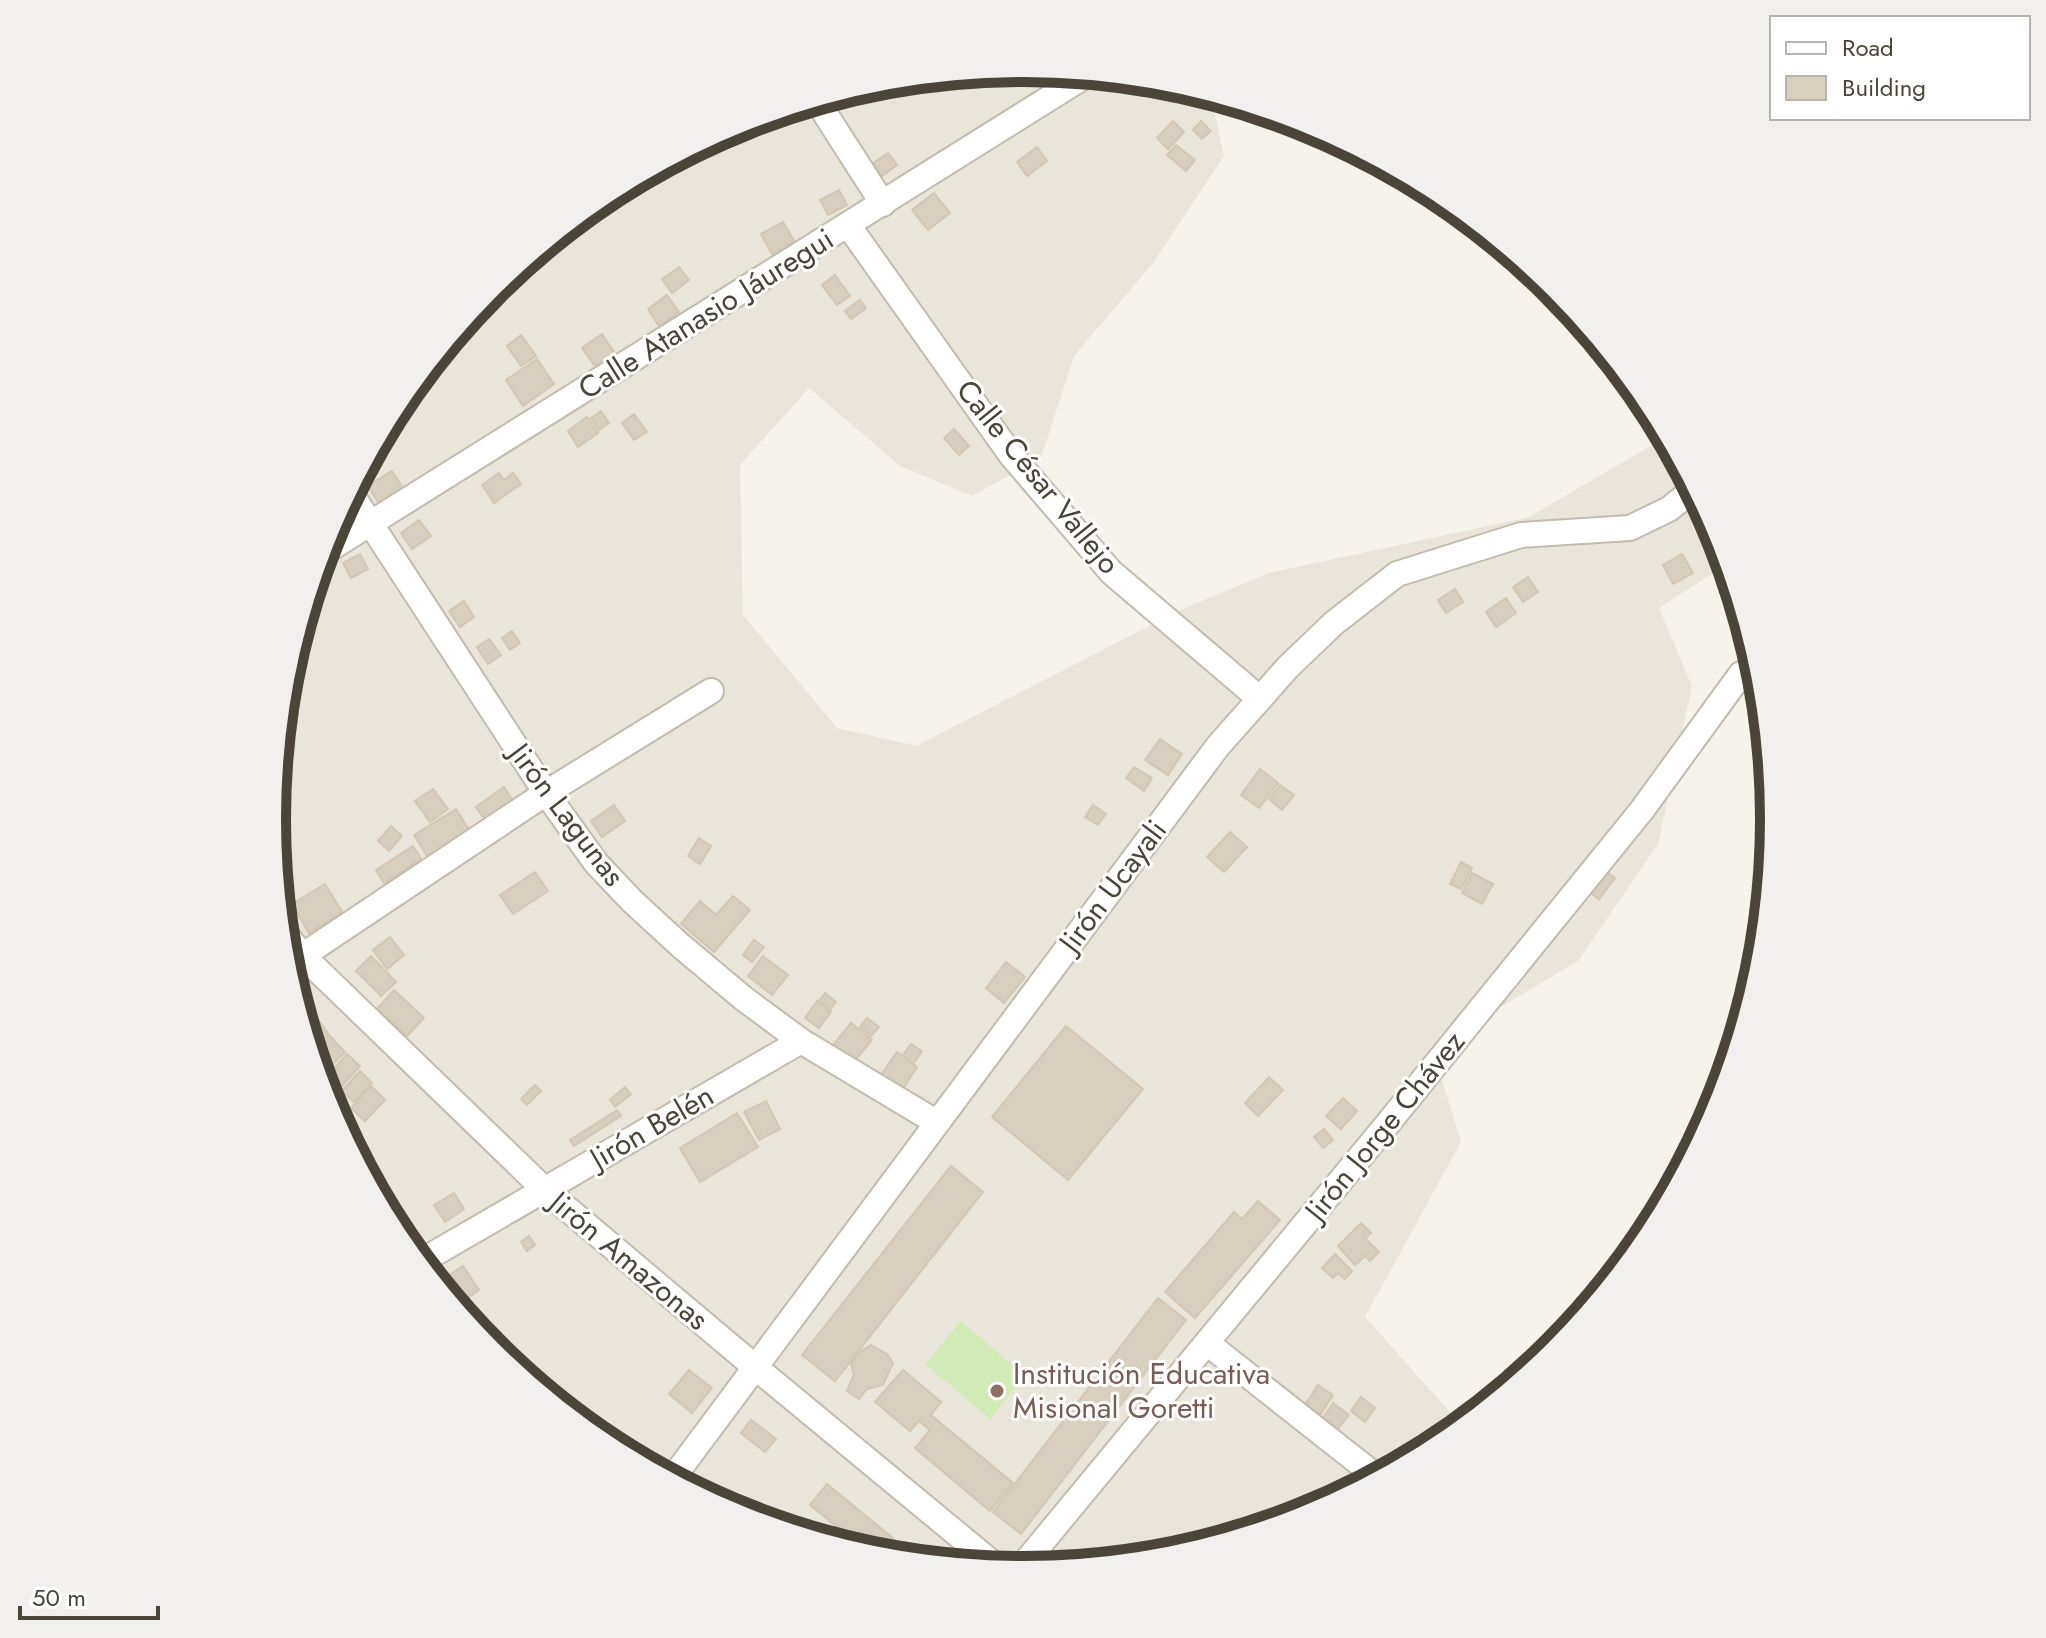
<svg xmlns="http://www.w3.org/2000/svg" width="2046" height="1638" viewBox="0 0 2046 1638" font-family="Jost,sans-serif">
<rect width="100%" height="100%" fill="#f6f3ec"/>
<polygon fill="#eae5da" points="1023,68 1170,83 1211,95 1224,156 1153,263 1074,356 1041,458 972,496 900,466 809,388 740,465 743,615 837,728 916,746 1180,610 1269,573 1529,517 1666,437 1717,532 1727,564 1659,608 1692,686 1658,844 1578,961 1432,1048 1461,1142 1365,1317 1458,1421 1521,1377 1440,1444 1310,1513 1169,1556 1023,1570 876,1555 735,1513 605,1443 492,1350 398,1236 329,1106 286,965 272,819 287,672 329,531 399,401 492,288 606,194 736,125 877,82"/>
<polygon fill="#d2eab5" points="961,1321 1025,1376 990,1419 925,1364"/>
<g fill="#d8cfc1" stroke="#d3c7b4" stroke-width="2">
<polygon points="1173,121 1184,132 1168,149 1157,138"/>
<polygon points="1201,121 1211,131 1202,139 1193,130"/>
<polygon points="1176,145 1195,160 1186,171 1167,155"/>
<polygon points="1037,147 1047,161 1027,176 1017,162"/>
<polygon points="888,153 897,165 882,176 873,163"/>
<polygon points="839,190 847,205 828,215 820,200"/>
<polygon points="934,193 950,213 928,230 912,210"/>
<polygon points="783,222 794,241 772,254 761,234"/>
<polygon points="679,267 689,280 672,293 662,279"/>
<polygon points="835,275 850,296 837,305 822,285"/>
<polygon points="667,295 679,312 659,326 648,309"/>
<polygon points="860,300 866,308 851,319 845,311"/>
<polygon points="602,334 614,352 595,366 582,348"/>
<polygon points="521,335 536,356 521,366 507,346"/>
<polygon points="537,359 554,384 523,406 506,380"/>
<polygon points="601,411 609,423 599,430 591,418"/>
<polygon points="634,414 647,432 634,440 622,423"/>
<polygon points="587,417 598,433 578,447 568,431"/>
<polygon points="954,429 969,446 959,455 944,438"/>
<polygon points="392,471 404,490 380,505 368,486"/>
<polygon points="499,473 504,480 513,473 521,484 494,503 482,485"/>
<polygon points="419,520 431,536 412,549 401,533"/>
<polygon points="360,554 368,569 351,578 343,563"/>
<polygon points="1682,554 1693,573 1673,584 1663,565"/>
<polygon points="1528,577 1538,592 1523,602 1513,587"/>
<polygon points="1455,589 1463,602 1446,613 1438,600"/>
<polygon points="1506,598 1516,613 1496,627 1486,612"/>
<polygon points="464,601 474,617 460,627 449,611"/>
<polygon points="512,631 520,643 510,650 502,638"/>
<polygon points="489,639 501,655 488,664 477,647"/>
<polygon points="1160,739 1182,754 1168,775 1145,760"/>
<polygon points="1134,767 1152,778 1144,791 1126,778"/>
<polygon points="1260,769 1278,783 1259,808 1241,795"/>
<polygon points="1280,785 1294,795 1282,810 1269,799"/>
<polygon points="504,787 516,805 487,823 476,807"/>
<polygon points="433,789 448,809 430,822 415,801"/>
<polygon points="614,805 625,821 602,837 591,821"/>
<polygon points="1093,805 1106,814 1098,825 1085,817"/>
<polygon points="456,809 471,833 429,859 414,835"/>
<polygon points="391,826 402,836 389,851 378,841"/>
<polygon points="1230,832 1247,847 1224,872 1207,857"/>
<polygon points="699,838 711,846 700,864 688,856"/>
<polygon points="413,846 421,859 384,883 376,870"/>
<polygon points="1461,862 1472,868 1461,889 1450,884"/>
<polygon points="1601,868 1615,878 1599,899 1585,889"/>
<polygon points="535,872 548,891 513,914 500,895"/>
<polygon points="1472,873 1493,884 1482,904 1462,893"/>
<polygon points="325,884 342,912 309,933 292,904"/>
<polygon points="733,896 750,910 714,952 681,924 700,901 716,915"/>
<polygon points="390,937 404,955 387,969 373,950"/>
<polygon points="754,940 764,947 752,962 743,955"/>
<polygon points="371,956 396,982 381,996 356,971"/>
<polygon points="763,956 788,975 772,995 748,976"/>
<polygon points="1006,962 1025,977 1004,1003 986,988"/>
<polygon points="394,990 424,1018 407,1036 377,1009"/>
<polygon points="825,993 836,1002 831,1009 819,1001"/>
<polygon points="817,1001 831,1012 819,1028 805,1018"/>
<polygon points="303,1007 312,1020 305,1025 300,1009"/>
<polygon points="317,1018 327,1032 310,1045 305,1027"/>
<polygon points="867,1018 879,1027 871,1036 860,1027"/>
<polygon points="851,1023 872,1040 854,1062 833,1045"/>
<polygon points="1066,1026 1143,1089 1068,1180 992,1117"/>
<polygon points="328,1034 345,1052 324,1073 317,1067 312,1050"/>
<polygon points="911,1044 922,1051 913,1064 902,1056"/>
<polygon points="897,1052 917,1067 900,1093 879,1078"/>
<polygon points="347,1054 360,1066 341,1087 328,1075"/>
<polygon points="360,1071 372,1083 354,1102 342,1091"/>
<polygon points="1269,1077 1283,1090 1258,1116 1245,1103"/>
<polygon points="535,1085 541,1091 527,1105 521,1099"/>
<polygon points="371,1086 385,1100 365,1121 351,1108"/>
<polygon points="625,1087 631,1094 615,1107 610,1100"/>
<polygon points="1343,1098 1357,1111 1341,1129 1326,1116"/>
<polygon points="766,1101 780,1129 759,1140 744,1112"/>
<polygon points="617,1110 621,1116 574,1146 570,1140"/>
<polygon points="737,1113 758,1147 700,1182 680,1148"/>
<polygon points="1324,1129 1333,1140 1323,1148 1314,1137"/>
<polygon points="951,1166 983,1192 835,1381 802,1355"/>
<polygon points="454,1193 464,1209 445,1222 434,1205"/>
<polygon points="1258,1201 1280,1220 1195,1318 1165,1292 1234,1212 1242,1219"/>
<polygon points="1361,1223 1371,1233 1365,1238 1379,1252 1370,1261 1365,1256 1355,1265 1338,1246"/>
<polygon points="529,1236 535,1245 527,1251 521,1242"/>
<polygon points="1335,1254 1352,1271 1345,1279 1338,1273 1333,1278 1322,1268"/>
<polygon points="463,1266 479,1290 456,1306 442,1289 452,1281 448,1276"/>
<polygon points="1158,1298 1186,1320 1021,1534 993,1512"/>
<polygon points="871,1345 887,1354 893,1363 883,1385 867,1389 859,1399 847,1391 854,1374 851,1364 857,1354"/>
<polygon points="689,1370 712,1388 692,1413 669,1394"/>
<polygon points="903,1370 941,1402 931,1415 1013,1483 990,1511 915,1448 930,1430 919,1421 910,1431 875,1402"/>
<polygon points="1318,1385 1333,1395 1320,1415 1305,1405"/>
<polygon points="1361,1397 1375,1408 1365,1422 1351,1411"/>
<polygon points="1333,1403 1349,1415 1338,1429 1323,1418"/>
<polygon points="751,1420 776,1439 765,1452 741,1433"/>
<polygon points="827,1484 916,1557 914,1559 871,1554 810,1505"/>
<polygon points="1069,1554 1081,1564 1058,1567"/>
</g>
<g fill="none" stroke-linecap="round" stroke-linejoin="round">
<defs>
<g id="minor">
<polyline points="817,101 883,204"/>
<polyline points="848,225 1011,455 1111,572 1260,699"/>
<polyline points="350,492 546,793 596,863 632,901 681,946 743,998 801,1041 936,1122"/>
<polyline points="323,553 1088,74"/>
<polyline points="283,931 303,956 545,1190 755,1367 997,1567"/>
<polyline points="287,966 546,793 711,691"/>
<polyline points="420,1262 801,1041"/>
<polyline points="1207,1343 1377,1477"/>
<polyline points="672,1479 1218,746 1288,667 1334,623 1397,574 1521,535 1630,528 1669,509 1694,489"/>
<polyline points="1019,1570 1385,1127 1642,810 1741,674"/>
</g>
</defs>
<use href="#minor" stroke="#c2bbae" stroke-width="28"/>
<use href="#minor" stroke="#fff" stroke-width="24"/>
</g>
<circle fill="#8d6e63" stroke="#fff" stroke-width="3" cx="997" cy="1391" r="8"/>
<g text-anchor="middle" stroke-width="6" stroke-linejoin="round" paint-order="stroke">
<g font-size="30" fill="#4b4439" stroke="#fff">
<text transform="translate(706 314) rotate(-32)" y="10">Calle Atanasio Jáuregui</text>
<text transform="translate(1038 477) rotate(51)" y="10">Calle César Vallejo</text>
<text transform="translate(567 815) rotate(53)" y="10">Jirón Lagunas</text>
<text transform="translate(1113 886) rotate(-53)" y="10">Jirón Ucayali</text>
<text transform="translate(1385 1126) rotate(-51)" y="10">Jirón Jorge Chávez</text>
<text transform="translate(652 1127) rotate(-30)" y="10">Jirón Belén</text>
<text transform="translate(629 1261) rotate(40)" y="10">Jirón Amazonas</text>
</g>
<g font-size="30" fill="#785e54" stroke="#fff" text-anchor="start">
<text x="1013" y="1384">Institución Educativa<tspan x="1013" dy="34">Misional Goretti</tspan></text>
</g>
</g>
<path d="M0 0H2046V1638H0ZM286 819a737 737 0 1 1 1474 0a737 737 0 1 1-1474 0Z" fill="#f1f0ef" fill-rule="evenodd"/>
<path fill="none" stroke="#4b4439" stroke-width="10" d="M286 819a737 737 0 1 1 1474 0a737 737 0 1 1-1474 0Z"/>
<rect x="1770" y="16" width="260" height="104" fill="#ffffff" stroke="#b7b4b0" stroke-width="2"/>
<rect x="1786" y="42" width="40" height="12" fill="#ffffff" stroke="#b7b4b0" stroke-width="2"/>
<text x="1842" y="56" font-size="24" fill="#4b4439">Road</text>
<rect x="1786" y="76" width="40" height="24" fill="#d8cfc1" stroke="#b7b4b0" stroke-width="2"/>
<text x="1842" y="96" font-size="24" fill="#4b4439">Building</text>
<path d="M20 1606v12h138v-12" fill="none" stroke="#4b4439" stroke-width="4"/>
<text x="32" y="1606" font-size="24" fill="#4b4439" stroke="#ffffff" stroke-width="6" paint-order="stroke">50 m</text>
</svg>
